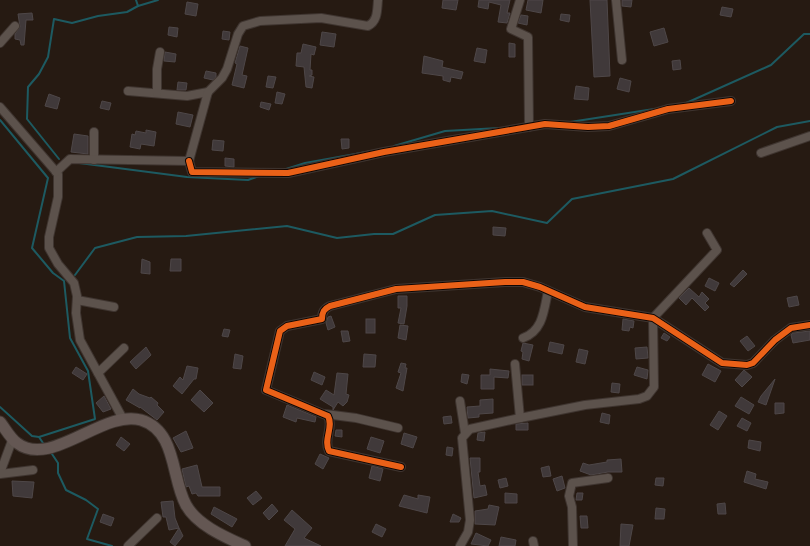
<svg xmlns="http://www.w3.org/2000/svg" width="810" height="546" viewBox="0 0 810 546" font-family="'Alegreya Sans',sans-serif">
<rect width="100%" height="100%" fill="#261a12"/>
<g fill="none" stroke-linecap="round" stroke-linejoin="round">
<g stroke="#1d5a61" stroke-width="2">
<polyline points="136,0 138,6 158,0"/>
<polyline points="684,104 771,65 804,34 810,34"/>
<polyline points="0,120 48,178 32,248 53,273 64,281 70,338 88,371 95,419 39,437"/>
<polyline points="570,122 654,109"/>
<polyline points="394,146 445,131 499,128"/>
<polyline points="59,159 27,119 28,87 39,74 48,57 54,19 72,23 98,16 127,12 138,6"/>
<polyline points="79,163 187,177 248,180 259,176"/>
<polyline points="283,170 305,163 372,151"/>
<polyline points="75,275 95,248 137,237 186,236 287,226 337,238 374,234 393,234 435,215 492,211 547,223 572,199 673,179 777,127 810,121"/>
<polyline points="0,407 32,436 39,437 43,443"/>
<polyline points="52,454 58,463 58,473 66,490 86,500 98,509 87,539 112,546"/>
</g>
</g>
<g fill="#40393a" stroke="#4e4748">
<polygon points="443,0 458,0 456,10 442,8"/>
<polygon points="479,0 510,0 507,13 510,13 507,23 498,22 501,5 489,2 488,9 478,7"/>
<polygon points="528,0 543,0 541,13 526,10"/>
<polygon points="590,0 607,0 610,76 594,77"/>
<polygon points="622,0 632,0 631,7 622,6"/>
<polygon points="187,2 198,4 196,16 185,14"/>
<polygon points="722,7 733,9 731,17 720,15"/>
<polygon points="32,13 33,20 26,20 24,45 21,45 20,40 15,39 15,34 20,27 18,14"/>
<polygon points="561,14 570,15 569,22 560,20"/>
<polygon points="521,15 528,16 527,25 518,23"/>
<polygon points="169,27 178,28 177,37 168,35"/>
<polygon points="664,28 668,42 654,46 650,32"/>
<polygon points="223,31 230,32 229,40 222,39"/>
<polygon points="322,32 336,34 334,47 320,45"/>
<polygon points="509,43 515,44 515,57 509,57"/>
<polygon points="303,44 316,47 314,55 311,54 310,70 312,70 312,75 309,76 314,77 312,88 306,87 304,67 296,66 297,53 301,53"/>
<polygon points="240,46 248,48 242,75 247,76 244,88 232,85 237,64 235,63"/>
<polygon points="477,48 487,50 485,63 474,61"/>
<polygon points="165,52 176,54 175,62 164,61"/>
<polygon points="424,56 443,61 442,67 463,72 461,79 451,77 450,82 443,80 443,76 422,73"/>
<polygon points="680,60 681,69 673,70 672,61"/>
<polygon points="206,71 216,73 216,77 213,80 204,78"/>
<polygon points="268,76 276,77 273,88 266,87"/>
<polygon points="620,78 631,81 629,92 617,89"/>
<polygon points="178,82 187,83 186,90 177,90"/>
<polygon points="576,86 589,88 588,100 574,99"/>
<polygon points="277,92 285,94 282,104 275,103"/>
<polygon points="49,94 60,98 57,109 45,106"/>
<polygon points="102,101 111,103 109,110 100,108"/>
<polygon points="261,102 271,104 269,110 260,107"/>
<polygon points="178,112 193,115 190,127 176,124"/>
<polygon points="146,130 156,132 154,146 141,144 140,149 130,147 132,134 135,135 136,131 146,133"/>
<polygon points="74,134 88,136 88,154 71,152"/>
<polygon points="341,139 349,139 349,148 342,149"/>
<polygon points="213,140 224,141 223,151 212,150"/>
<polygon points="225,158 234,159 234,167 225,166"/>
<polygon points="493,227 506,228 505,236 493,235"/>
<polygon points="142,259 150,262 150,274 141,273"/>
<polygon points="171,259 181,259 181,271 170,271"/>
<polygon points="743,270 747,274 734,287 730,284"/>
<polygon points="709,278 719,283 715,291 705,286"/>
<polygon points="689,288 699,297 702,292 709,299 705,303 709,307 705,311 692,298 686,305 679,298"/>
<polygon points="398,296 407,296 407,306 404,324 398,323 401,308 398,308"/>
<polygon points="797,296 799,305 789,307 787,298"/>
<polygon points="331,316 335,327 328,330 326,323 328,317"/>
<rect x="366" y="319" width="9" height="14"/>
<polygon points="623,319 634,321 633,328 630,327 629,331 622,330"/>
<polygon points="400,325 408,326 406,340 398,338"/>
<polygon points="224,329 230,330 228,337 222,336"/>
<polygon points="341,331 348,331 350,341 343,342"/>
<polygon points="810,331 810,340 793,343 791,335 793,333"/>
<polygon points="664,333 670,337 667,341 661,338"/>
<polygon points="747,336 755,346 748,351 740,341"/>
<polygon points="550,342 564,345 562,354 548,351"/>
<polygon points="523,343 533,345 529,361 522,359 523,352 521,351"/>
<polygon points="146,347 151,355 136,369 130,362"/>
<polygon points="647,347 648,358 636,359 635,348"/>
<polygon points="579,349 588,351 585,364 576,362"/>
<polygon points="235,354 243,356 241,369 233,368"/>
<polygon points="364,354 376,355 375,367 363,367"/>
<polygon points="401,363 406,364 405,368 407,368 403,391 396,388 401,373 398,372"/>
<polygon points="708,364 721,371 715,382 702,375"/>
<polygon points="187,366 198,368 196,379 194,379 182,394 173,386 180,377 183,380"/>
<polygon points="76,367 87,374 83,380 72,373"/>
<polygon points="637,367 648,370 647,379 634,375"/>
<polygon points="490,369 509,371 508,378 494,377 494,389 481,389 481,375 490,375"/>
<polygon points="744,370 752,377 742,387 735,380"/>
<polygon points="314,372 325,377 322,385 311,380"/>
<polygon points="337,373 348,374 346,394 349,395 347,402 343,406 338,402 333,410 333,407 320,399 326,390 334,395"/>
<polygon points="462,374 469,375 467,384 461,382"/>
<rect x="522" y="375" width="11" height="10"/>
<polygon points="775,379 766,405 758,402 761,396"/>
<polygon points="612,383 620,384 619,393 611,392"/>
<polygon points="133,389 139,394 150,398 151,397 158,403 157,405 164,412 157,420 140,407 140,408 126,400"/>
<polygon points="200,390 213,403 204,412 191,400"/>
<polygon points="104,396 111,409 103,412 96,403"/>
<polygon points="741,397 754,405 749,414 735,406"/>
<polygon points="493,399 493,413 479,414 479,417 468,418 467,407 480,406 480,400"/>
<polygon points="775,403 784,403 784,413 775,414"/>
<polygon points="287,405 316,417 315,422 297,418 296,422 283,417"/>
<polygon points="719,411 727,416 718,430 710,425"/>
<polygon points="602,413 610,415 609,424 600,422"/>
<polygon points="451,416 452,423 444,424 443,417"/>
<polygon points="742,418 751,423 747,431 737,426"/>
<polygon points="528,423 528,430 516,430 516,424"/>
<polygon points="336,430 342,430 342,437 335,436"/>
<polygon points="186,431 193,448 181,452 173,438"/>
<polygon points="485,432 484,441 477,440 478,433"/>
<polygon points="404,433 417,437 413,448 401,444"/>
<polygon points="121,437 130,444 124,451 116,445"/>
<polygon points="371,437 384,441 380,453 367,449"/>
<polygon points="749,440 761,442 760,451 748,448"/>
<polygon points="447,447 453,448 452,456 446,455"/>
<polygon points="320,454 329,458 323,469 315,464"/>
<polygon points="470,458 480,458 480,472 478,472 480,486 485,485 487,495 474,498"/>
<polygon points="621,459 622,472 608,472 591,475 580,471 583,463 589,465 607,462 607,460"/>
<polygon points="197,465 202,487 220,487 220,496 198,496 196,493 192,494 189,486 186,487 182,469"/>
<polygon points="372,466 383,469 380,481 369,478"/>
<polygon points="549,466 551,476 543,477 541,468"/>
<polygon points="747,471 756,474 755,479 768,482 766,489 744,482"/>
<polygon points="562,476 565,488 557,491 553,479"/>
<polygon points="506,478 508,486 500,488 498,480"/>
<polygon points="656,478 664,478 663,486 655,485"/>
<polygon points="12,481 34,482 32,498 13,496"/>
<polygon points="256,491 262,498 253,505 247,498"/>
<polygon points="505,493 517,494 517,503 505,503"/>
<polygon points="577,493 583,493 582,500 576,500"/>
<polygon points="404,495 418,499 418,495 430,497 427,513 399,506"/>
<polygon points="173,501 175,518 179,528 169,530 166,517 163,517 161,502"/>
<polygon points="725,503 726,514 718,514 717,504"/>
<polygon points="272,504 278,511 269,520 263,513"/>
<polygon points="489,505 499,507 495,525 475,524 475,511 488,509"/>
<polygon points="214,507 237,519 232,527 211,514"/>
<polygon points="656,508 665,509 664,519 655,519"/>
<polygon points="292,510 312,528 304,538 321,546 285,546 295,529 284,520"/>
<polygon points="103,514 114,518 111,526 100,522"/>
<polygon points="453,514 461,518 459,522 450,522"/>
<polygon points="580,516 587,516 588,528 581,528"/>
<polygon points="376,524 386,529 382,537 372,532"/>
<polygon points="621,524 633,525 629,546 620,546"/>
<polygon points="179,528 183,536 175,546 170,542"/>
<polygon points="476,533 491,540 488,546 471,544"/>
<polygon points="501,537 516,540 515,546 499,546"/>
</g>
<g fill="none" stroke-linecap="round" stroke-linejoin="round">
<defs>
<g id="minor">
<polyline points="520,0 511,29 528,37 529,127"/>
<polyline points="616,0 622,60"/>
<polyline points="0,43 15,26"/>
<polyline points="128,91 187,96 208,92"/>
<polyline points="157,93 157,69 160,52"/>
<polyline points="0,107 58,174 58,197 49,237 49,248 58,264 74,283 77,296 76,313 80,340 123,419"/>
<polyline points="761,153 810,136"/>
<polyline points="94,160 94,132"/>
<polyline points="189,161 192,172 288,173 384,152 545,124 588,127 609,126 668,109 731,101"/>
<path d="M56,172L70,159L189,161L208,92L222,78L227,69L238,34L243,26L260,21L321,18L368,26C378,21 377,10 378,0"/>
<polyline points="77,300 114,307"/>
<path d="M523,338C543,331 544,310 548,291"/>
<polyline points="515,364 520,418"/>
<polyline points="98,373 124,348"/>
<polyline points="460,401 465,433"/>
<polyline points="325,414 356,418 398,428"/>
<path d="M401,467L329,451C323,439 334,427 328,416L266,390L280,331L287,326L322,319C322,312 324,309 330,306L396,289L505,282H523L540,287L585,307L653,318L722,363L747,365L753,363L775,340L791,328L810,325"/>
<polyline points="0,473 13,438"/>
<polyline points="0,474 33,470"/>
<polyline points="533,541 534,546"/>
<polyline points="128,546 157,518"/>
<polyline points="460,546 468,532 470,520 462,438 470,429 520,418 585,405 639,399 647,396 654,387 653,318 717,250 707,233"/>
<polyline points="573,546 572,507 569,496 572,483 608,478"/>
</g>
<path id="major" d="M0,422C5,428 10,438 17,443C51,469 103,409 141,420C177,431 171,478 186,505C197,525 225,537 245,546"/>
</defs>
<use href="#minor" stroke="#3f3530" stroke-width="10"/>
<use href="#major" stroke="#3f3530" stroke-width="13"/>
<use href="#minor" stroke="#5c524c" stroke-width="8"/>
<use href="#major" stroke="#645753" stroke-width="11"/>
<defs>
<g id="cycleway">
<polyline points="189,161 192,172 288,173 384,152 545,124 588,127 609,126 668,109 731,101"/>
<path d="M401,467L329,451C323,439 334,427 328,416L266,390L280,331L287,326L322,319C322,312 324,309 330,306L396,289L505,282H523L540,287L585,307L653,318L722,363L747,365L753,363L775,340L791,328L810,325"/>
</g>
</defs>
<use href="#cycleway" stroke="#0f0603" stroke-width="8"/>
<use href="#cycleway" stroke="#ea6118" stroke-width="6"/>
</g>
</svg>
